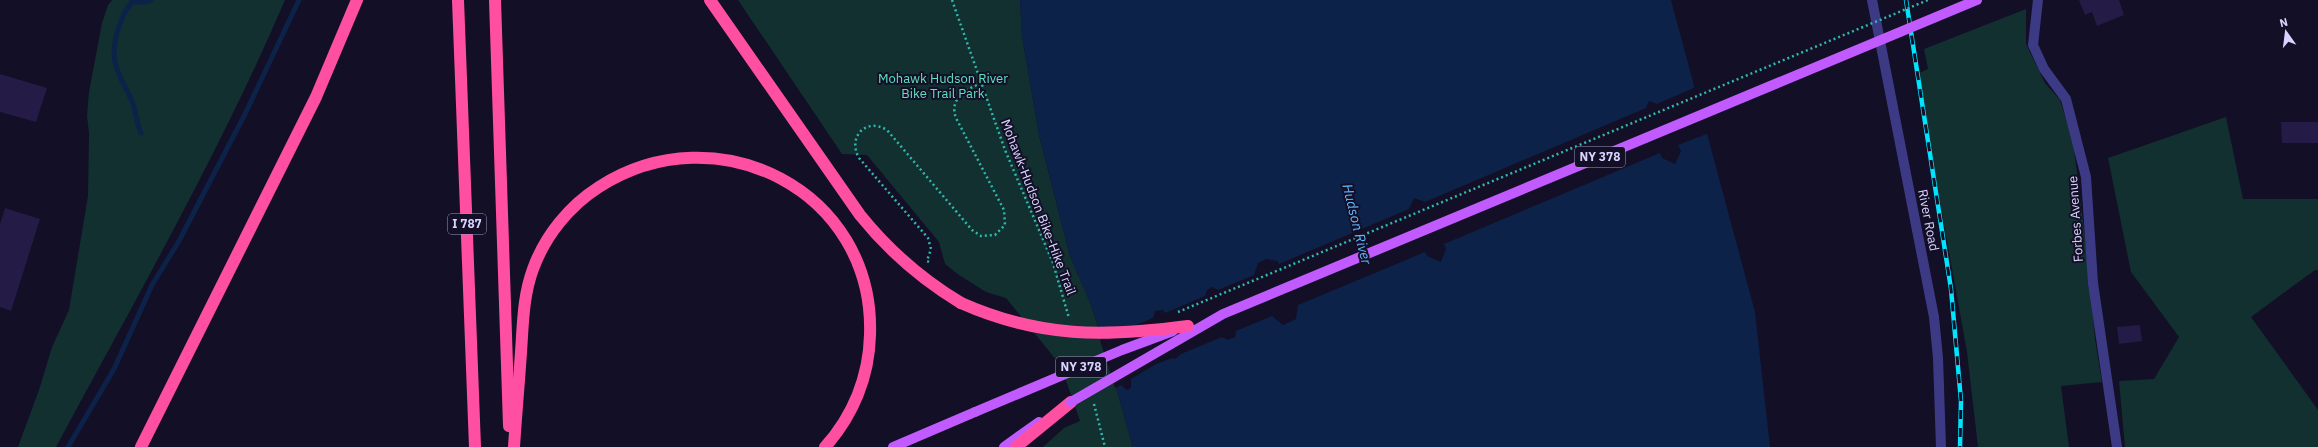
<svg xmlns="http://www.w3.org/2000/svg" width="2318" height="447" viewBox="0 0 2318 447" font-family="'IBM Plex Sans',sans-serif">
<rect width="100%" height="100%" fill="#130f26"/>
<g fill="#12302f">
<path d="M112,0H285C219,154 135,300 56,447H18L40,387L52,347L69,310L88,196L89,133L87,116L89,92L102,23L108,5Z"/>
<polygon points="738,0 1020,0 1022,36 1039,135 1070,256 1090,302 1103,342 1133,447 1043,447 1064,428 1080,421 1061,366 1006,298 986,292 959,275 945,264 939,242 867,155 842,154"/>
<polygon points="2026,9 2026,44 2045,83 2060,100 2073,141 2088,261 2095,339 2102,382 2061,386 2069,447 1978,447 1967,352 1917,74 1928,69 1924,49"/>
<polygon points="2226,117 2243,199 2318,199 2318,270 2315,270 2251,317 2318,410 2318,447 2125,447 2119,381 2154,379 2179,337 2131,272 2108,158"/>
</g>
<polygon fill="#0c2248" points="1020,0 1671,0 1755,312 1770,447 1133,447 1103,342 1090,302 1070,256 1039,135 1022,36"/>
<polygon fill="#130f26" points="1696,87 1709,133 1678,145 1681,151 1675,164 1662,158 1660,153 1444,244 1446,249 1441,262 1427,256 1425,252 1298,305 1296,319 1283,325 1272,316 1236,331 1235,337 1228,340 1222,337 1181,354 1175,359 1172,358 1156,364 1131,379 1131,388 1127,390 1121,385 1115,388 1100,340 1153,318 1155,311 1163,310 1165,313 1205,296 1207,290 1212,287 1218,290 1254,275 1258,263 1266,259 1277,261 1279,264 1409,209 1414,198 1425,202 1646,108 1649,101 1657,104"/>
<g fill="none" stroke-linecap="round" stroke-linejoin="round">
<g stroke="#0c2248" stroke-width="5">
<path d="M141,133C137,124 136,115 134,106C129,92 120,80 116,66C110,47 120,16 132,2H145L151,0"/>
<polyline points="68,447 114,369 152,285 179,241 245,114 299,0"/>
</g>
</g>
<g fill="#241b47">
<polygon points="2079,0 2119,0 2124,15 2097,26 2092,12 2085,15"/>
<polygon points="0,74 47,88 36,122 0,112"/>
<polygon points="2281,122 2318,122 2318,143 2282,143"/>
<polygon points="5,208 40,219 11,311 0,307 0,224"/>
<polygon points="2140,325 2142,341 2119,344 2117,327"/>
</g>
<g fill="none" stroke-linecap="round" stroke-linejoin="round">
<g stroke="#2fb8b0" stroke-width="2.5" stroke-dasharray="2 3" stroke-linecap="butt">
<polyline points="952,0 1005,150 1053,263 1069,318"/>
<path d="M929,262L927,261L931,249L928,238L859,158C847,137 866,117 887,130L972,230L981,236L995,235L1005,225L1004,210L956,118C949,99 965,90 981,83"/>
<polyline points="1094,404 1105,447"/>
</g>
<g stroke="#3d3a85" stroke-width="10">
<polyline points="1872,0 1934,317 1938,358 1941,447"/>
<polyline points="2038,0 2033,45 2044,69 2066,99 2086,177 2093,283 2117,447"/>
</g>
<g stroke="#c25bff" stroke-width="10">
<polyline points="893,447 975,412"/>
<polyline points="1004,447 1039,422"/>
</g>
<g stroke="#ff4fa3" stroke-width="12">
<polyline points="458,0 475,447"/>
<polyline points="495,0 509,426"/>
<path d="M710,0L860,215C889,251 921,279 961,303"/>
<polyline points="141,447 316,97 357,0"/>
<path d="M514,447C516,415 519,383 521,352C523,324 523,296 533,269C545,236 569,206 599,187C717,111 875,191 870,335C869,377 853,416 825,447"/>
<polyline points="1016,447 1071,402"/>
</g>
<defs>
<polyline id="rail" points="1906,0 1951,289 1961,401 1960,447"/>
</defs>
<use href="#rail" stroke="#00e5ff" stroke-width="4.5"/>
<use href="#rail" stroke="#130f26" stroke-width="3" stroke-dasharray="9" stroke-linecap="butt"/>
<polyline stroke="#2fb8b0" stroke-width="2.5" stroke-dasharray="2 3" stroke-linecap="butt" points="1178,312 1928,0"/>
<g stroke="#c25bff" stroke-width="10">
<polyline points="1071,402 1223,314 1977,0"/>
<polyline points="975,412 1122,350 1173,331"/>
</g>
<path stroke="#ff4fa3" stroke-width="12" d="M961,303C1040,338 1104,337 1188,326"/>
</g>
<g text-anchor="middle" stroke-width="4" stroke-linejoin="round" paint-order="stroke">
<g fill="#130f26" stroke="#9e99be" stroke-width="1">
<rect x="1575" y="147" width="50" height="20" rx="3"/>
<rect x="448" y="214" width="38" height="20" rx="3"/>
<rect x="1056" y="357" width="50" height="20" rx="3"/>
</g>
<g font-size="12" font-weight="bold" fill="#d9d4ff">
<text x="1600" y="161">NY 378</text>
<text x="467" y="228">I 787</text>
<text x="1081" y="371">NY 378</text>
</g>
<g font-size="13" fill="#5fe0c0" stroke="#130f26">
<text x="943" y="83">Mohawk Hudson River<tspan x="943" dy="15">Bike Trail Park</tspan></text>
</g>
<g font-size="13" fill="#d9d4ff" stroke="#130f26">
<text transform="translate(1039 207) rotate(69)" y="5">Mohawk-Hudson Bike-Hike Trail</text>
<text transform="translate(2075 219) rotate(-94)" y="5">Forbes Avenue</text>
<text transform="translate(1929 220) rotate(79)" y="5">River Road</text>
</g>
<g font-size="14" font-style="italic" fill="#62b6ff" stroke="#130f26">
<text transform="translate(1357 224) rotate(76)" y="5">Hudson River</text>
</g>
</g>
<g transform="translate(2286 32) rotate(346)" stroke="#130f26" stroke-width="3" paint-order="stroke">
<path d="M0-3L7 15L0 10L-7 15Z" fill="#d9d4ff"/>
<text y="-6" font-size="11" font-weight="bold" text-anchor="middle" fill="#d9d4ff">N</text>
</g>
</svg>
